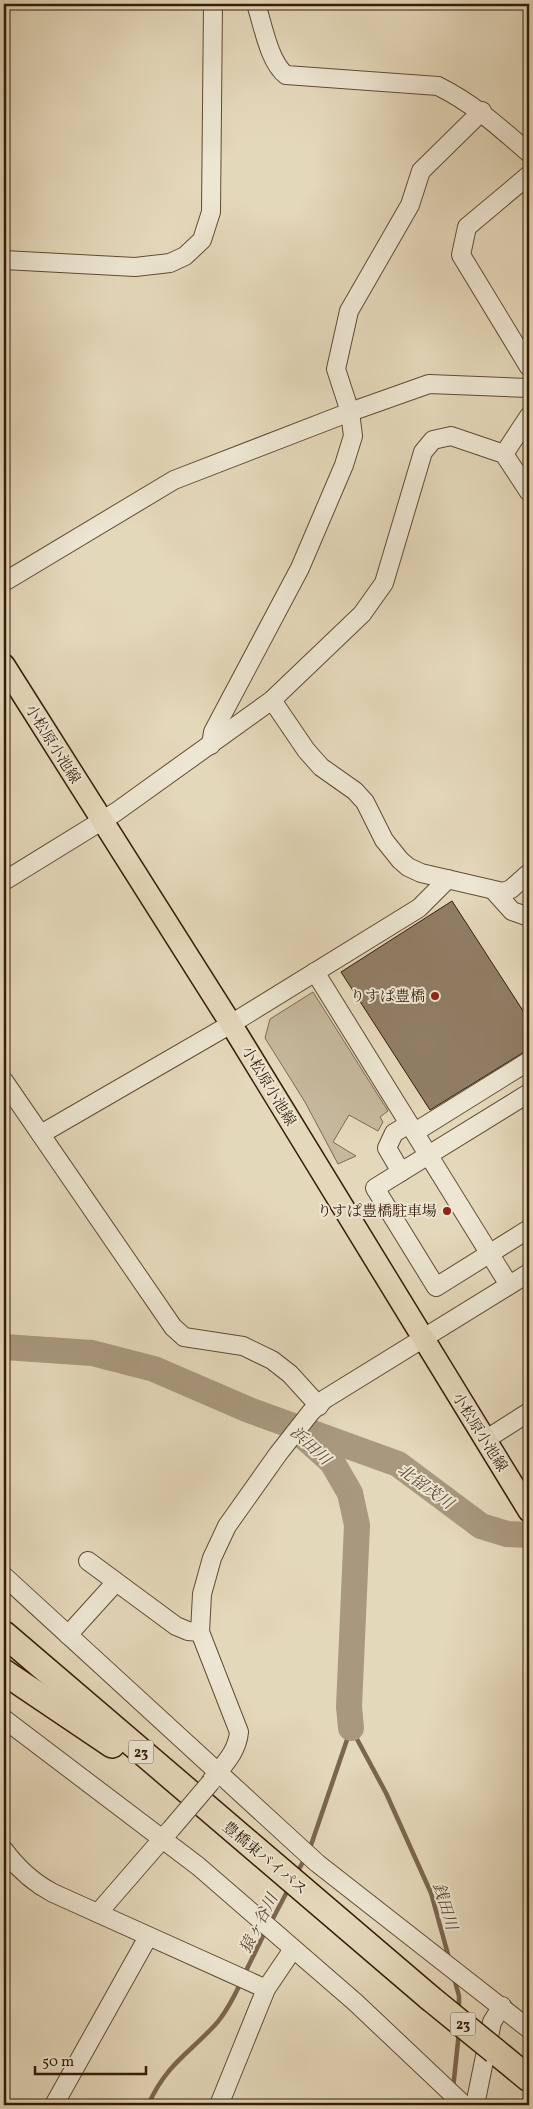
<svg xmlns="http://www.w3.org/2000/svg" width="533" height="2109" viewBox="0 0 533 2109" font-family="Vollkorn,'Noto Serif JP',serif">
<rect width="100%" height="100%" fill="#e4d8ba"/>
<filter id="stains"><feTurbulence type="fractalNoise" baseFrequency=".004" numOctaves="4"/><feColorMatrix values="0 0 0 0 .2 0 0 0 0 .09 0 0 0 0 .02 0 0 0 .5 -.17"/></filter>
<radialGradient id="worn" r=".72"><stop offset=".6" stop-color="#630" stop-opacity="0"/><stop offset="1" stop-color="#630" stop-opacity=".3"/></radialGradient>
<polygon fill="#c6b89c" stroke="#7e6a52" points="313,992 388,1111 380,1117 383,1122 378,1131 349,1115 333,1142 356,1156 338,1164 305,1102 265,1038 270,1019"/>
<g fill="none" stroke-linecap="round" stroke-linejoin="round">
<g stroke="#7a664e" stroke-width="4.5">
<polyline points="351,1728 386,1793 431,1893 449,1958"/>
<polyline points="309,1851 351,1728"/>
<polyline points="297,1873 305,1858"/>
<polyline points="270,1924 289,1888"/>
<polyline points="244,1975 266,1930"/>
<polyline points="454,1978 459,1996 459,2009"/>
<polyline points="453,2089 459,2032"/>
<path d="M148,2105C167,2064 186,2056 215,2025C226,2013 234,1997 241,1982"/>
</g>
<g stroke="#a8987d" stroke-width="26">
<polyline points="4,1347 92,1353 154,1369 249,1410 398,1464 481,1526 507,1534 529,1535"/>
<polyline points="302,1435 332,1462 350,1493 357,1525 349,1707 351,1728"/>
</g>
</g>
<polygon fill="#907e65" stroke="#351c08" points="452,901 529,1020 529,1049 430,1110 341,972"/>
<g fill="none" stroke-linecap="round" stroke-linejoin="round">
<defs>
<g id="minor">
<path d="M256,4C263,25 269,62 286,75L438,86C474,104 499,127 529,153"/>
<polyline points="529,175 467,227 461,255 529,367"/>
<polyline points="4,260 135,267 170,263 185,256 202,240 211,212 213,4"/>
<polyline points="504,454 529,416"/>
<polyline points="4,582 174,480 350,412 429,384 529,388"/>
<polyline points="272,700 306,750 321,767 355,791 365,802 384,840 400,860 408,867 421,873 503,892 511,889 529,873"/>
<polyline points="211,745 213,732 300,568 344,465 353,436 350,412 336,369 349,311 410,205 421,171 482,111"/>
<polyline points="4,881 116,812 272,700 362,614 384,583 423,452 433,440 451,436 504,454 529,492"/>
<polyline points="494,891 512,911 529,917"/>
<polyline points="315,972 509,1285"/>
<polyline points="4,1081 173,1327 184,1337 243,1346 272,1360 290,1374 319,1406"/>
<polyline points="529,1093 375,1188 436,1287 529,1229"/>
<polyline points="415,1132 529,1061"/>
<polyline points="41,1134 231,1024 419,908 448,879"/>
<polyline points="401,1172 387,1148 394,1133 409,1124"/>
<polyline points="485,1440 529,1412"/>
<polyline points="88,1561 176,1626 188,1631 200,1632"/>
<polyline points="4,1576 317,1863 529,2029"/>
<polyline points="68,1635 116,1582"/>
<polyline points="4,1719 198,1866 355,2002 464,2105"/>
<path d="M211,1781C223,1765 237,1753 239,1732L200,1632L202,1594L212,1558L227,1526L278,1454L311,1412L325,1399L529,1273"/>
<path d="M4,1850C18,1869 32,1882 53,1893L266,1989"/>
<polyline points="98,1913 170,1830"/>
<polyline points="54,2105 148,1937"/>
<polyline points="219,2105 266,1989 293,1949"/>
<polyline points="475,2105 492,2022 502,2006"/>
</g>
<polyline id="major" points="4,665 231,1024 529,1511"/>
<g id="highway">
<polyline points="4,1634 430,1998"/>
<polyline points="4,1672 112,1745"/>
<polyline points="495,2051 529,2079"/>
</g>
</defs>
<use href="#minor" stroke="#614b34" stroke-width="20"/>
<use href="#major" stroke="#351c08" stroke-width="24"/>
<use href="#highway" stroke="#351c08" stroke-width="28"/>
<use href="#minor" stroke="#ede6d2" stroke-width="18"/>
<use href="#major" stroke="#e4d8ba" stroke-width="21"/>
<use href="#highway" stroke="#e4d8ba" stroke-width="25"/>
<defs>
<polyline id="minor-bridge" points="171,1829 211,1782"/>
<polyline id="highway-bridge" points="430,1998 495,2051"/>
</defs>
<use href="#minor-bridge" stroke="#614b34" stroke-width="20" stroke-linecap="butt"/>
<use href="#highway-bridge" stroke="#351c08" stroke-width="28" stroke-linecap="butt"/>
<use href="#minor-bridge" stroke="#ede6d2" stroke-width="18"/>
<use href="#highway-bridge" stroke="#e4d8ba" stroke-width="25"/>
</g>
<g fill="#8f2418" stroke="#ede6d2" stroke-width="2">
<circle cx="435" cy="996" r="5"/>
<circle cx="447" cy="1211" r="5"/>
</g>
<g text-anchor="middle" stroke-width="4" stroke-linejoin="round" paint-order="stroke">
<g fill="#ede6d2" stroke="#6c5945" stroke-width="1">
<rect x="128.5" y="1740.5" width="25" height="23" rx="4"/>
<rect x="450.5" y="2012.5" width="25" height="23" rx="4"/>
</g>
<g font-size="14" font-weight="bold" fill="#351c08">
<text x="141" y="1757">23</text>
<text x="463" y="2029">23</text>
</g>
<g font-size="15" fill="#351c08" stroke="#ede6d2">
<text transform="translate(53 744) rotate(58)" y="5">小松原小池線</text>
<text transform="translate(269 1086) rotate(59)" y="5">小松原小池線</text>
<text transform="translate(480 1432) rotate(58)" y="5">小松原小池線</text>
<text transform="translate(265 1858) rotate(40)" y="5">豊橋東バイパス</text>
</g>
<g font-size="15" fill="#351c08" stroke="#ede6d2" text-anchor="end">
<text x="425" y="1001">りすぱ豊橋</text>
<text x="437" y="1216">りすぱ豊橋駐車場</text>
</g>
<g font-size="16" font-style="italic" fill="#5d4731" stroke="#ede6d2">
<text transform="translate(311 1445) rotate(43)" y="6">浜田川</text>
<text transform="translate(426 1486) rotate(36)" y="6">北留茂川</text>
<text transform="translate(446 1906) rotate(73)" y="6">銭田川</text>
<text transform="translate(258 1923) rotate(-63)" y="6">猿ヶ谷川</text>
</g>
</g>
<rect width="533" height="2109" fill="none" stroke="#e4d8ba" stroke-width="20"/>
<rect x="5" y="5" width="523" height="2099" fill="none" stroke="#351c08" stroke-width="2.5"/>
<rect x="10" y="10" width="513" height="2089" fill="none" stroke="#351c08"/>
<path d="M35 2066v8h111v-8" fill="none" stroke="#351c08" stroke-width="2.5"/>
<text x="42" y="2066" font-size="15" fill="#351c08" stroke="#ede6d2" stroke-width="4" paint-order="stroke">50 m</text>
<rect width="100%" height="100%" filter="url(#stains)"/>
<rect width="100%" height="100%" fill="url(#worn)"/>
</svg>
